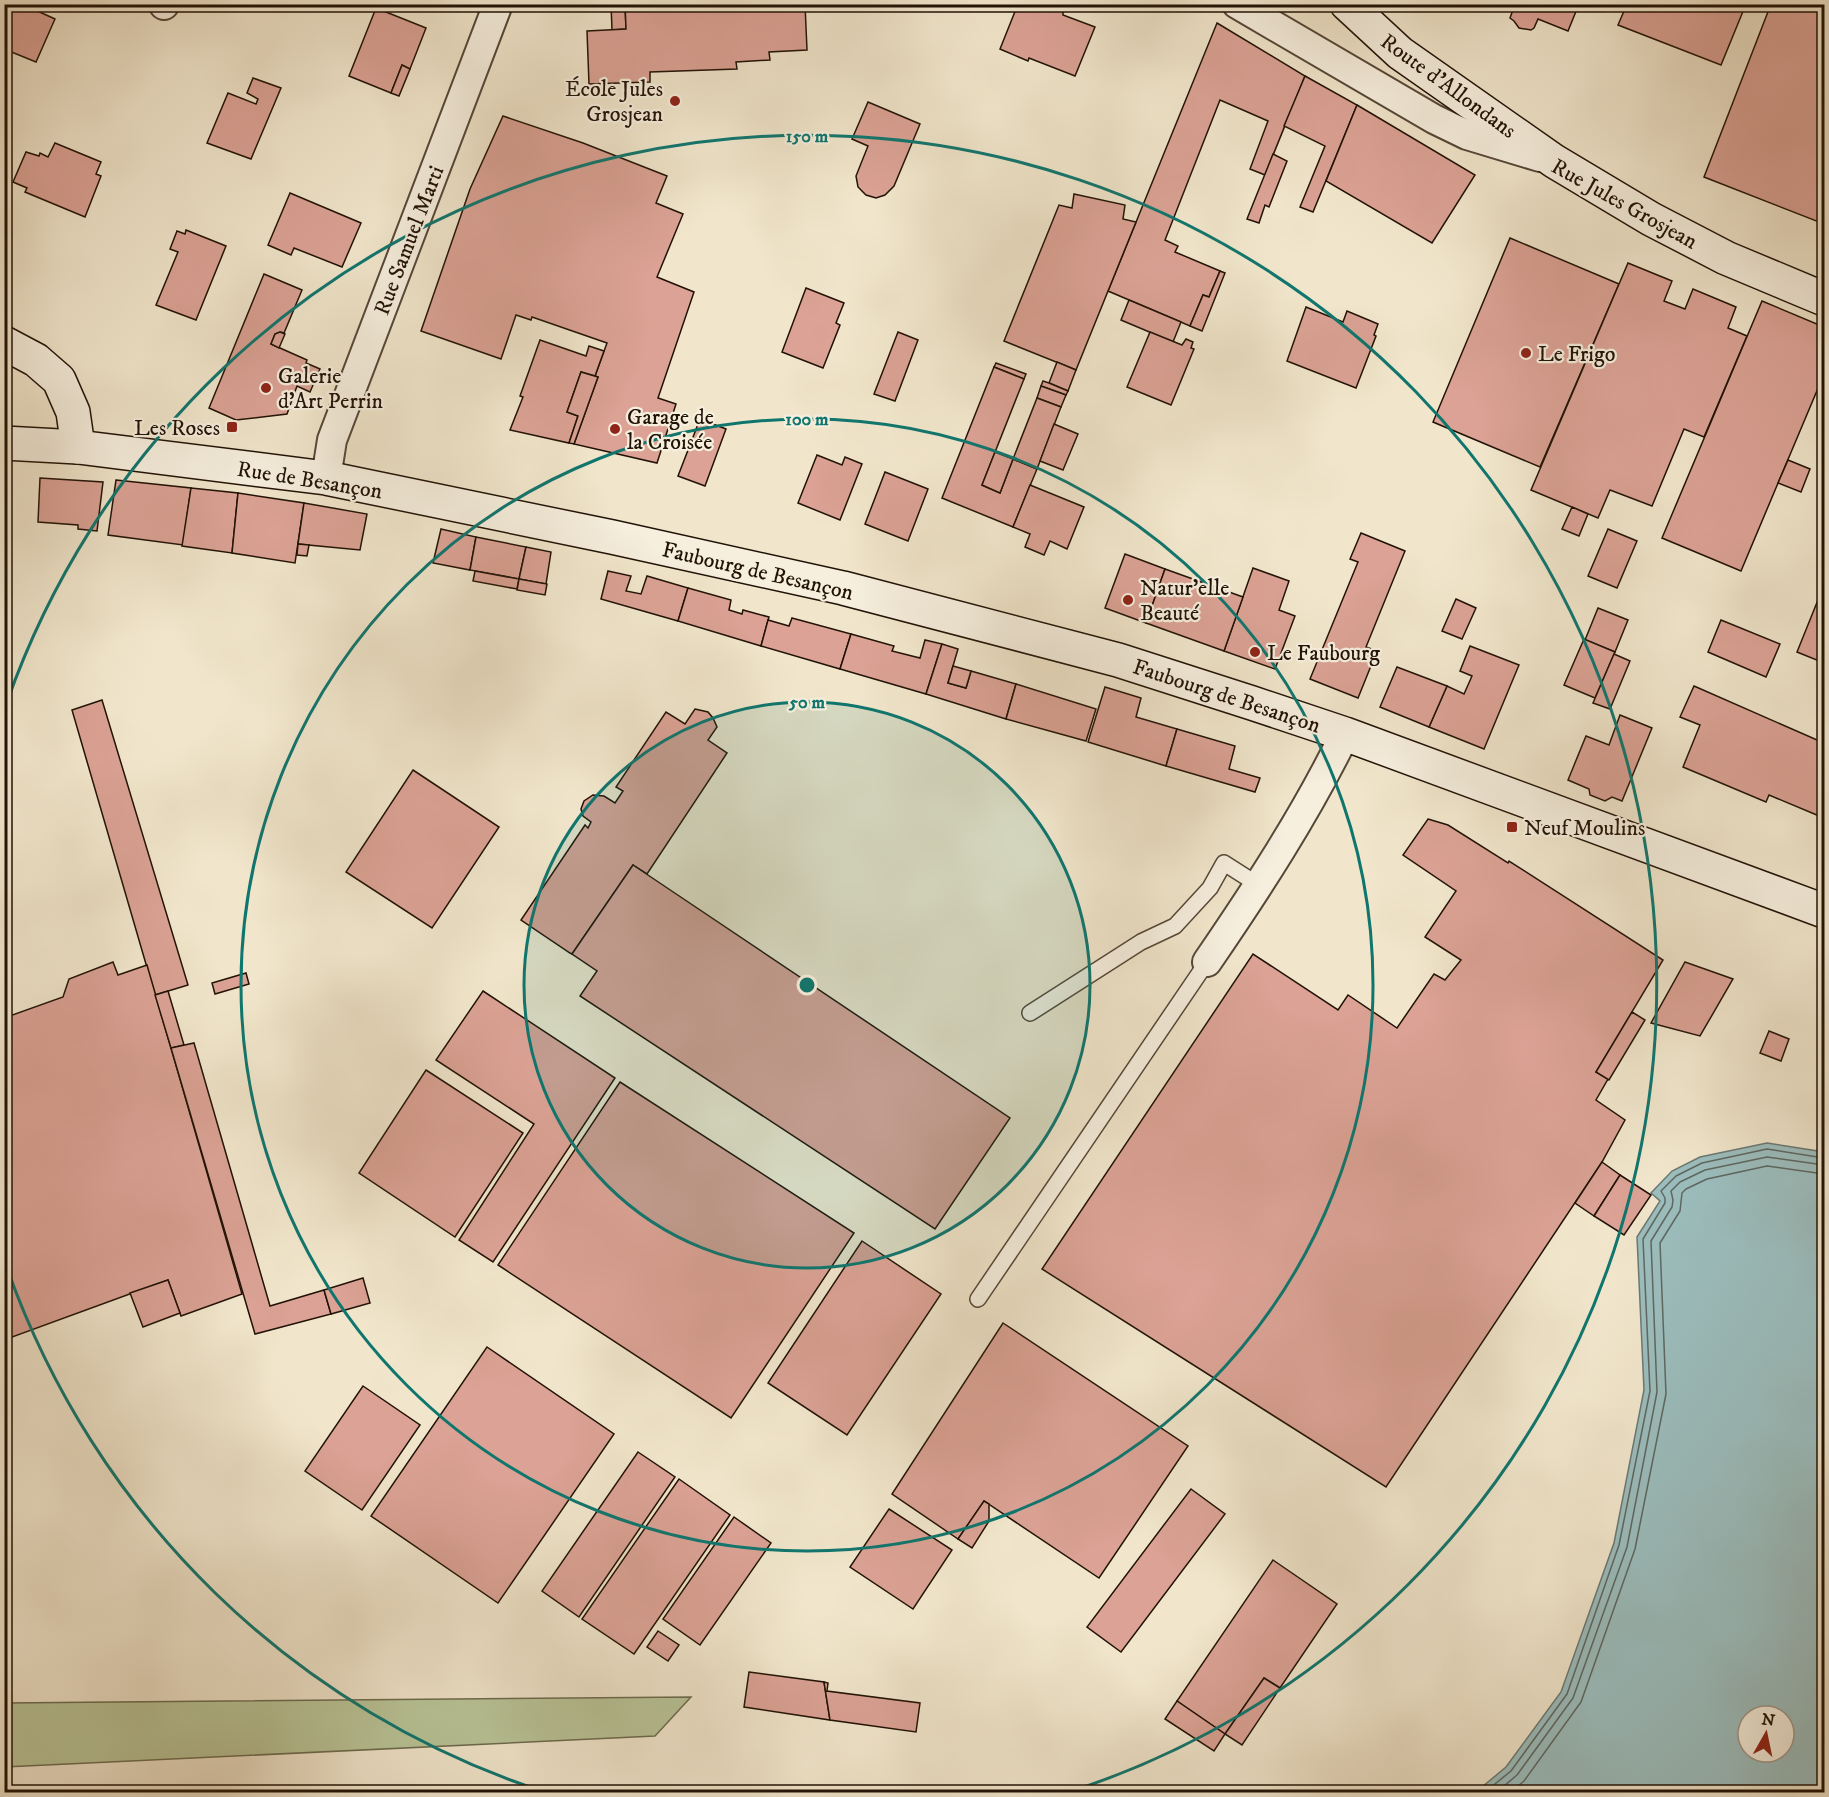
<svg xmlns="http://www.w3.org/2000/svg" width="1829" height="1797" viewBox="0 0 1829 1797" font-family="'IM FELL DW Pica',serif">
<rect width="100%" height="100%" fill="#f1e6cc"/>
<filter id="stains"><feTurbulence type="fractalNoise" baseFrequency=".00333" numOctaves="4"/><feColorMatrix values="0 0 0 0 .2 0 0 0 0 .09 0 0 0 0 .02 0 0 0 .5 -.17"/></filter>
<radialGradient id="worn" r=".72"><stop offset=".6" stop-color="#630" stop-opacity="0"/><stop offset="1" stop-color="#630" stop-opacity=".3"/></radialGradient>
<polygon fill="#b9c599" stroke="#6d6c50" stroke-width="1.5" points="691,1697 655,1736 5,1767 5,1703"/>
<path fill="#9cbebe" stroke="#6b7974" stroke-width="1.5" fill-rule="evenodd" d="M1767,1143L1824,1152V1792H1476L1506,1767L1561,1692L1614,1543L1644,1390L1637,1237L1660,1201L1651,1193L1672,1171L1700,1157ZM1748,1716H1784V1752H1748Z"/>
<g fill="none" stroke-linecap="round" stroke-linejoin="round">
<g stroke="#5e6862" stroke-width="1.5">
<polyline points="1485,1792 1511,1771 1567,1694 1619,1545 1650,1391 1643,1239 1665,1203 1665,1198 1661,1191 1676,1176 1702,1163 1767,1149 1824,1158"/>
<polyline points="1497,1792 1517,1775 1573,1698 1627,1547 1657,1392 1651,1241 1672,1207 1673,1200 1671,1191 1680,1182 1705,1170 1767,1157 1824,1165"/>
<polyline points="1511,1792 1524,1781 1581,1702 1635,1549 1666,1394 1660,1243 1680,1211 1682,1193 1686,1189 1707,1179 1767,1166 1824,1174"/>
</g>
</g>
<g fill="#dba295" stroke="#211206" stroke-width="1.5">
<polygon points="4,4 22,4 55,19 36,62 4,49"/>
<polygon points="611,4 625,4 626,29 612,30"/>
<polygon points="625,4 805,4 807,50 769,52 770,60 736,62 737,69 650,72 650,82 589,84 587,31 626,29"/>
<polygon points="1018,4 1044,4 1063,12 1063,15 1095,27 1075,76 1029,58 1028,61 1000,49"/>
<polygon points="1515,4 1579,4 1568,31 1538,19 1534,28 1531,30 1519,28 1514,21 1510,18"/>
<polygon points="1627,4 1746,4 1721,65 1618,25"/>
<polygon points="1771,4 1824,4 1824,224 1704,177"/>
<polygon points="376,8 426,28 410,69 402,65 391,93 349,76"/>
<polygon points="1217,23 1305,76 1265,175 1250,169 1268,121 1220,100 1165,240 1178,246 1175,252 1220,271 1209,297 1203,295 1190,326 1108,291"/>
<polygon points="402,65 410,69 399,96 391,93"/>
<polygon points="1305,76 1357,105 1313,212 1300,207 1325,146 1284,126"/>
<polygon points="253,78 281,88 251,159 207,143 228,93 256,104 258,99 247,93"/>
<polygon points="868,102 920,124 894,186 885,195 876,198 866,195 858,187 856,176 868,146 852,139"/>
<polygon points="1357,105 1475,175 1432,243 1326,181"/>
<polygon points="503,116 583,143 667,176 656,203 683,214 657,277 694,292 658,398 676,404 657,463 574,444 598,377 595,376 607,343 532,317 531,320 516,315 501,359 421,331 470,189"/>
<polygon points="55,143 101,162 96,174 101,176 85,217 25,192 27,188 13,182 26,152 39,156 40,153 48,157"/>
<polygon points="1273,154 1287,161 1269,207 1265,205 1259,223 1247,219"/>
<polygon points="290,193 361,223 342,267 294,248 291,255 268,245"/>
<polygon points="1074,194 1125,205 1123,219 1136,222 1076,370 1004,341 1059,205 1072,208"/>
<polygon points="186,230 226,246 196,320 156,305 178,252 170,249 177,231 185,234"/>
<polygon points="1510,238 1619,284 1540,467 1433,422"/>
<polygon points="1628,263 1672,281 1664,301 1685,309 1693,289 1736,307 1728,328 1747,336 1704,437 1684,429 1652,506 1610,490 1598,518 1531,490"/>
<polygon points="1220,271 1225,273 1202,331 1190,326 1203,295 1209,297"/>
<polygon points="264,274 302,290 284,333 280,332 275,334 271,344 307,360 306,363 320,369 310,392 297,386 287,414 236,420 209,408"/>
<polygon points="806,288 844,303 836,323 840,325 823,368 782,352"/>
<polygon points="1129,300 1181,322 1173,342 1121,320"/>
<polygon points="1762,301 1824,327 1824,374 1741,571 1662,538"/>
<polygon points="1306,307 1343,322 1347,311 1378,324 1374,335 1376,336 1356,388 1287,361"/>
<polygon points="280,332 285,334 279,348 271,344 275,334"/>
<polygon points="898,332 918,340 895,401 874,394"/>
<polygon points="1150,332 1182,345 1186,339 1193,342 1191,348 1194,349 1171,405 1127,387"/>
<polygon points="540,340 586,356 589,346 604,351 595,376 581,372 567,412 578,416 569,443 510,430 523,397 520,396"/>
<polygon points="1057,362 1076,370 1068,391 1049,383"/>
<polygon points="996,363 1026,374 1024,379 994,367"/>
<polygon points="994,367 1024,379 982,485 1000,493 1013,459 1037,469 1013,527 942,498"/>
<polygon points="581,372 598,377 574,444 569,443 578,416 567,412"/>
<polygon points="1043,381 1049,383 1068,391 1066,395 1041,386"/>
<polygon points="1041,386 1066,395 1061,407 1037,398"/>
<polygon points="1037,398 1061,407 1037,469 1013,459"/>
<polygon points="700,419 726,429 705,486 678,476"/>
<polygon points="1054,424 1078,434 1063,470 1040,461"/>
<polygon points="995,452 1013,459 1000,493 982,485"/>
<polygon points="817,455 842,465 845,457 862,464 840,520 798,503"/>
<polygon points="1788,460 1810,469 1801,492 1778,483"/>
<polygon points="885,472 928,489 908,541 865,524"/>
<polygon points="40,478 103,482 97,531 78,529 78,525 38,522"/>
<polygon points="116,480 191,488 183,545 108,535"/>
<polygon points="1030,485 1084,507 1067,549 1050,541 1044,555 1025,547 1030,534 1013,527"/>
<polygon points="191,488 238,493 232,553 182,546"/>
<polygon points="238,493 304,503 295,563 232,553"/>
<polygon points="304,503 367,514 360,550 298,544"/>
<polygon points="1572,507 1588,514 1579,536 1562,529"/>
<polygon points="441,529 476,537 470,570 433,563"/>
<polygon points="1608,529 1637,541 1617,588 1588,576"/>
<polygon points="1361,533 1405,551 1366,647 1377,651 1358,698 1310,679 1358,562 1350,559"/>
<polygon points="476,537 526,547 519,579 470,570"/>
<polygon points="298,544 309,545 307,556 297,555"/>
<polygon points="526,547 551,552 546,584 519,579"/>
<polygon points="1125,554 1165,569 1146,623 1105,608"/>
<polygon points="1253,568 1289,581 1279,610 1295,616 1275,669 1224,651"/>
<polygon points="1165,569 1243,597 1224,651 1146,623"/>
<polygon points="475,571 519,579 517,589 473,581"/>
<polygon points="608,571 631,576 626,591 641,594 647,576 688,588 678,621 601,599"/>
<polygon points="519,579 547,584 545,595 517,590"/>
<polygon points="1824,585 1824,663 1797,652"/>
<polygon points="688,588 731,600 729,610 742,614 743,610 769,617 761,646 678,621"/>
<polygon points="1456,599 1476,608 1462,639 1442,631"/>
<polygon points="1598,608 1628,620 1615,652 1585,640"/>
<polygon points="792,618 851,634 840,669 761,646 768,620 789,626"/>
<polygon points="1721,620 1780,644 1766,677 1708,652"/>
<polygon points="851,634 894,646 892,651 920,658 925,640 942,644 926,694 840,669"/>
<polygon points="1584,639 1615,652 1595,698 1564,685"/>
<polygon points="942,644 958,649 948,683 966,688 971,671 1016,684 1006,719 926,694"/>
<polygon points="1470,646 1519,665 1484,749 1429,727 1447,686 1464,694 1472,676 1460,671"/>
<polygon points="1614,654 1630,661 1610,709 1593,703"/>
<polygon points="953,666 971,671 966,688 948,683"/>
<polygon points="1397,667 1447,686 1429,727 1380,707"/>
<polygon points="1016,684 1096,709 1086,741 1006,719"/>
<polygon points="1694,686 1824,743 1824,818 1769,795 1766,802 1683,767 1700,725 1680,717"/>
<polygon points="1105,687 1141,698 1136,717 1177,729 1166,766 1088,742"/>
<polygon points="102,700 188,985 155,995 72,710"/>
<polygon points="695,709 708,712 713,718 717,727 708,740 727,753 647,874 633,865 572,954 570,953 521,920 585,825 588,828 591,822 583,816 581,809 584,801 593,795 604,796 615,803 623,791 616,787 666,712 685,724"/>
<polygon points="1620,715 1652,728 1622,801 1612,797 1605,801 1590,795 1589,789 1568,780 1586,736 1609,745"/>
<polygon points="1177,729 1235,746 1229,769 1260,778 1255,792 1166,766"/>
<polygon points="413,770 499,827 432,928 346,872"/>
<polygon points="1428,819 1448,825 1508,863 1509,861 1663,960 1596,1072 1608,1079 1596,1100 1625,1120 1602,1162 1386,1487 1042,1269 1253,954 1338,1010 1348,995 1397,1028 1434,974 1445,980 1461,960 1425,937 1456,891 1403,855"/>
<polygon points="633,865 1010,1118 935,1229 580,996 597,971 572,954"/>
<polygon points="113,962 118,975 147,965 242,1294 181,1316 168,1280 4,1340 4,1018 63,997 69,979"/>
<polygon points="1685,962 1733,979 1700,1036 1651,1023"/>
<polygon points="246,973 249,984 215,994 212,983"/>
<polygon points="168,991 184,1045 171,1048 155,995"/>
<polygon points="483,991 615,1078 493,1262 459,1240 534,1124 436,1060"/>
<polygon points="1632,1012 1645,1020 1609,1080 1596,1072"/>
<polygon points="1769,1031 1789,1039 1781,1061 1760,1053"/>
<polygon points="194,1043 270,1306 324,1290 331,1314 255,1334 171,1048"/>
<polygon points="426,1070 523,1133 455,1237 359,1173"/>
<polygon points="620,1082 854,1233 731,1418 498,1265"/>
<polygon points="1602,1162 1620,1175 1594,1216 1575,1203"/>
<polygon points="1620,1175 1651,1195 1624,1235 1594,1216"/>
<polygon points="862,1241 941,1294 847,1435 768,1383"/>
<polygon points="363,1278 370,1303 331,1314 324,1290"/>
<polygon points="168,1280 180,1313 143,1327 130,1293"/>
<polygon points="1003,1323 1188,1446 1099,1578 984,1501 958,1539 892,1494"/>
<polygon points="487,1347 614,1434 498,1603 371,1516"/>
<polygon points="363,1386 420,1425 362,1510 305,1471"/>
<polygon points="638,1452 675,1477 579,1617 542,1591"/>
<polygon points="679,1479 730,1515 634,1654 582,1619"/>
<polygon points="1191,1489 1225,1514 1121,1652 1087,1627"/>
<polygon points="984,1501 989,1504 989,1521 972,1548 958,1539"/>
<polygon points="889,1509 952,1550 913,1609 850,1567"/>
<polygon points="734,1517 771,1543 700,1645 663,1619"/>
<polygon points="1273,1560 1337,1604 1280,1688 1264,1678 1225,1734 1177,1701"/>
<polygon points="658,1631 679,1645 668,1661 647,1647"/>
<polygon points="749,1672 824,1682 830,1720 744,1707"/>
<polygon points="1264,1678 1280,1688 1242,1745 1225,1734"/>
<polygon points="824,1682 828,1683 827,1691 920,1703 916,1732 830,1720"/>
<polygon points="1177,1701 1225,1734 1214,1751 1165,1719"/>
</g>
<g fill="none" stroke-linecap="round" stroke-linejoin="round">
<defs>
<g id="lane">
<polyline points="1030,1013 1141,942 1175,926 1210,888 1224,863 1260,886"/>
<polyline points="978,1299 1207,962"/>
</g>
<g id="street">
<polyline points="1237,4 1434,119 1467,135 1540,157"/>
<polyline points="164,5 164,4"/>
<polyline points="326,478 332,440 498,4"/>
<path d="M1207,962C1257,889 1306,814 1345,734"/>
</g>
<g id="secondary">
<polyline points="1347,4 1400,53 1554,161 1651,219 1726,258 1824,299"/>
<polyline points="4,343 36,360 59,380 73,412 78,447"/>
<polyline points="4,443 78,447 326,478 612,537 843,588 1118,660 1252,703 1345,734 1824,911"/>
</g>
</defs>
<use href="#lane" stroke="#554738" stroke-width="18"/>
<use href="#street" stroke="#554738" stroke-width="32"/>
<use href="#secondary" stroke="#211206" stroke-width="36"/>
<use href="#lane" stroke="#f6efde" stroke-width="15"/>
<use href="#street" stroke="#f6efde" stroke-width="28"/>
<use href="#secondary" stroke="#f6efde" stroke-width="33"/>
</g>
<circle cx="807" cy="985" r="283" fill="#0f766e" fill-opacity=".12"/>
<g fill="none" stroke="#0f766e" stroke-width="3">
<circle cx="807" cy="985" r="283"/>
<circle cx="807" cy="985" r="566"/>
<path d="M545 1792A849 849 0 0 1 7 1268M7 702A849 849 0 1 1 1069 1792"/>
</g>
<g fill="#8f2418" stroke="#f6efde" stroke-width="2">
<circle cx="675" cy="101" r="6"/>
<circle cx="1526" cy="353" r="6"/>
<circle cx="266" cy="388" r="6"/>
<rect x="226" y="421" width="12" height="12" rx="3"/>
<circle cx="615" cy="429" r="6"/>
<circle cx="1128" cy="600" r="6"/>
<circle cx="1255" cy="652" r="6"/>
<rect x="1506" y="821" width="12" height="12" rx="3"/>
</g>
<g text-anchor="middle" stroke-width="4.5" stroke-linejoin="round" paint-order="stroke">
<g font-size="22" fill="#211206" stroke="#f6efde">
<text transform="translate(1449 85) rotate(36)" y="8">Route d'Allondans</text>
<text transform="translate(1625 203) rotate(29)" y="8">Rue Jules Grosjean</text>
<text transform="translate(408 240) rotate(-69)" y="8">Rue Samuel Marti</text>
<text transform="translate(310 479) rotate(9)" y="8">Rue de Besançon</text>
<text transform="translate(758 570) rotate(13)" y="8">Faubourg de Besançon</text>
<text transform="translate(1227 695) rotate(18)" y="8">Faubourg de Besançon</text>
</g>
<g font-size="22" fill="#211206" stroke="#f6efde" text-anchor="start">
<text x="663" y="96" text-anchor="end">École Jules<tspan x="663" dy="25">Grosjean</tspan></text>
<text x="1538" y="361">Le Frigo</text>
<text x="278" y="383">Galerie<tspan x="278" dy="25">d'Art Perrin</tspan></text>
<text x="627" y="424">Garage de<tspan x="627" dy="25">la Croisée</tspan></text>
<text x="220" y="435" text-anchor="end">Les Roses</text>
<text x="1140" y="595">Natur'elle<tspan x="1140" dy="25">Beauté</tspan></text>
<text x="1267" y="660">Le Faubourg</text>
<text x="1524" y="835">Neuf Moulins</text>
</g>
</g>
<circle cx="807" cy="985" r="9" fill="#0f766e" stroke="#f6efde" stroke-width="3"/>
<g font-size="18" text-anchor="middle" font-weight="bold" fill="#0f766e" stroke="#f6efde" stroke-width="4.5" stroke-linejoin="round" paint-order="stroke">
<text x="807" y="142">150 m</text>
<text x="807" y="425">100 m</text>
<text x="807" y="708">50 m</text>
</g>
<rect width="1829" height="1797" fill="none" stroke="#f1e6cc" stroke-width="24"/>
<rect x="6" y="6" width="1817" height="1785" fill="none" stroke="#211206" stroke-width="3"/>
<rect x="12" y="12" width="1805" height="1773" fill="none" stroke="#211206" stroke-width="1.5"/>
<g transform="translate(1766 1734) rotate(9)"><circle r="28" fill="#f6efde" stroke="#a19788" stroke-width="1.5"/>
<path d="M0-4.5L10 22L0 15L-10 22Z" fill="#8f2418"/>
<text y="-9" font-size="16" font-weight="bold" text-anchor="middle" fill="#211206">N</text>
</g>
<rect width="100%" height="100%" filter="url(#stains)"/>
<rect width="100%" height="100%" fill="url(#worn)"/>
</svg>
